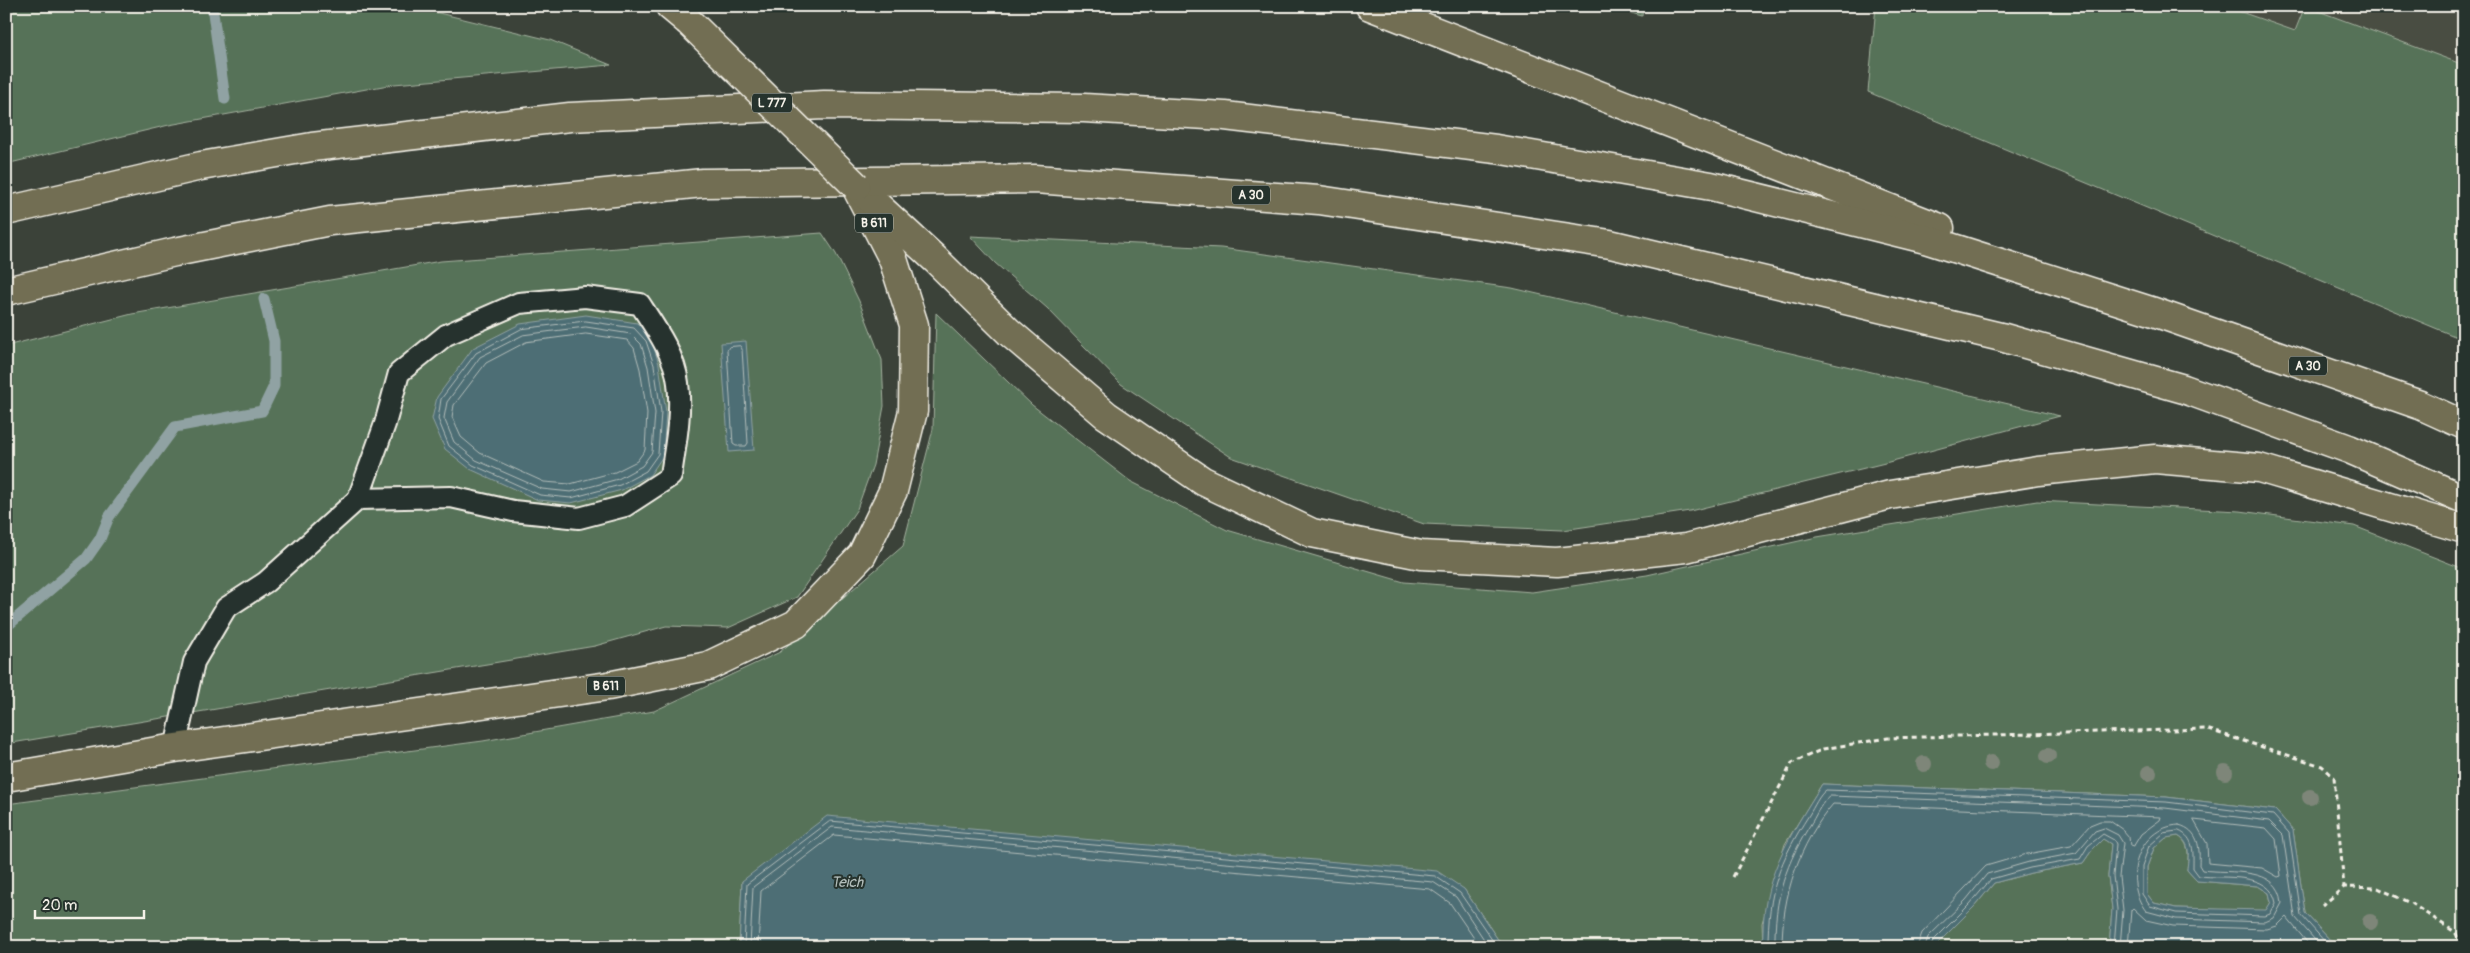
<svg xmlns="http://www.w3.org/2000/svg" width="2470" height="953" viewBox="0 0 2470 953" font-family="Pangolin,sans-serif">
<rect width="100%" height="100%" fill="#3b4239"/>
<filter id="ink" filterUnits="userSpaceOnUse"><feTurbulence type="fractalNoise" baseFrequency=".02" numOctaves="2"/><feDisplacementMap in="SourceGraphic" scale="10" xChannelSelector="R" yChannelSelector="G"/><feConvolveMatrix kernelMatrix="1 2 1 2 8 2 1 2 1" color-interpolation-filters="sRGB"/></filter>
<g filter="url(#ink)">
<polygon fill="#4a4d42" points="2224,6 2464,6 2464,65 2305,6 2295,31"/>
<g fill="#567258" stroke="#a5b2a0">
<polygon points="6,6 410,6 550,40 611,65 394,84 169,125 6,164"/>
<polygon points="1607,6 1643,6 1642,16"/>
<polygon points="1876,6 2224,6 2295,31 2305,6 2464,65 2464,340 1868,92"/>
<polygon points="822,233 836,254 859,301 882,360 884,406 873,465 857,509 797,597 728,628 666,626 595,646 6,744 6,346 132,314 441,261"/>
<polygon points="970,236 1221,248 1512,288 2060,416 1885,463 1690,511 1563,530 1424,524 1231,457 1121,384 1047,308 995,263"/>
<polygon points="936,313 1032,405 1130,481 1227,530 1404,582 1532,592 1647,575 1817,537 2037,501 2240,511 2354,526 2464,569 2464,947 2347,947 2330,940 2305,913 2293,830 2275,810 2166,797 1822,784 1785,844 1762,923 1763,947 1503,947 1464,889 742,881 739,947 6,947 6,804 483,741 654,711 780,652 903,546 933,429"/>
<path d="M2178,836C2191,844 2188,857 2187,870L2197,881L2258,886L2269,893L2271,902L2266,911L2176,908L2154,903L2147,894V867L2154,848L2166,838Z"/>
<polygon points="2103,839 2111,844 2108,876 2112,909 2109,947 1934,947 1974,907 1994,883 2031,873 2083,863 2092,850"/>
</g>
<g fill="#4e6e75" stroke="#90a2a3" fill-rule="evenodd">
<polygon points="586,315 637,323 651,338 659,364 666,412 663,456 650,475 622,490 571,503 538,500 470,469 445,449 432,419 437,397 473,348 520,324"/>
<polygon points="746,341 754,450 729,452 721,343"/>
<path d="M1822,784L2166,797L2275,810L2293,830L2305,913L2330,940L2347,947H2109L2112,909L2108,876L2111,844L2103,839L2092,850L2083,863L2031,873L1994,883L1974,907L1934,947H1763C1760,879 1788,839 1822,784ZM2178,836C2192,843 2188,857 2187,870L2197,881L2258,886L2269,893L2271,902L2266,910L2176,908L2154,903L2147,894V867L2154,848L2166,838Z"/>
<polygon points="827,816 1437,871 1464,889 1503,947 739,947 742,881"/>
</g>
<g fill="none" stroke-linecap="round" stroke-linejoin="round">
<g stroke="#b2bdba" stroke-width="1">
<polygon points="586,321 634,328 646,341 654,365 661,412 658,454 646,471 620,485 571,498 540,495 473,465 449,446 438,419 441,399 476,353 521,329"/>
<polygon points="586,327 631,334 641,344 648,367 655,413 652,452 642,466 618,479 571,492 542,489 476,460 454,442 444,418 447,402 480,357 523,335"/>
<polygon points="586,334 627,340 634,348 640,369 647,413 645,450 637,461 615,472 570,484 544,482 480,453 461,437 452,417 454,405 486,363 526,342"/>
<polygon points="740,346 742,349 748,443 746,446 736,446 733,444 727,350 729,347"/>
<polygon points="2194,820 2266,828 2276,839 2281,876 2278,877 2262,868 2208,863 2207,844"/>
<path d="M2179,825C2199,830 2200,848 2199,865L2202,870C2230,874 2279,865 2282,903L2274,918L2265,922L2176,919L2146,911C2122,881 2137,827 2179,825Z"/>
<path d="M2179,831C2195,838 2193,852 2193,868L2199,876C2224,879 2271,871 2276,903L2270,914L2265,916L2176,913L2150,906L2142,894V866L2149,846L2164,833Z"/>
<polyline points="744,947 747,884 830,821 1435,876 1460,893 1497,947"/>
<polyline points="750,947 753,887 832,827 1433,882 1456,897 1489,947"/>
<polyline points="758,947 761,891 834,835 1430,889 1450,903 1480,947"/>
<path d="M1768,947C1768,891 1779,862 1809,815C1814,807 1819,795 1826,790L2166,802L2273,815L2289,833L2301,915L2326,943L2333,947"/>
<path d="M1775,947C1774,897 1786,863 1812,822C1817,813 1822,802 1830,796L2165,808L2269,821L2283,835L2295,917L2321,947"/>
<path d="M1782,947C1782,895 1799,844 1833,804L2161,817L2160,820L2141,834L2133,847L2130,846L2129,837L2123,830L2110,821H2100L2090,825L2071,846L2027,854L1986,866L1922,933L1917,947"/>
<polyline points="1925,947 1928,937 1966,900 1987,874 2029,862 2076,853 2095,831 2104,828 2118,835 2123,843 2119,877 2123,910 2120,947"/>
<polyline points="1931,947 1933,941 1970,904 1991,879 2030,868 2080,859 2088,846 2103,834 2114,840 2116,844 2113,876 2117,909 2114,947"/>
<polyline points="2128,947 2131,910 2133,908 2146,920 2173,926 2267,929 2277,926 2286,917 2311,947"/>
</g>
<g stroke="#90a2a3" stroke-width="11">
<polyline points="212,6 225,99"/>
<polyline points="6,627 86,559 100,539 109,517 175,427 262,411 274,386 274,341 264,299"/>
</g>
<defs>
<path id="service" d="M175,748L194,662L226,608L266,582L358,499L451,497L513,511L579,518L625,506L671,476C675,446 682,414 678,383C675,355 655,327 640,304L585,297L519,303L446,335L399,373L385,424L358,499"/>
<g id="trunk">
<polyline points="670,6 688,21"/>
<polyline points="6,777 175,748 608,686 708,666 796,624 862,555 893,491 913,411 914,325 893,259 856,187"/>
</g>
<g id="motorway">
<polyline points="1370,6 1940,228"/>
<polyline points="856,186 936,260 1009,332 1106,415 1203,481 1312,533 1421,555 1557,562 1686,548 1890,495 2038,471 2155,459 2259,468 2464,529"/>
<polyline points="6,211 201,166 312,147 570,117 824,105 1084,108 1225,116 1496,149 1711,186 1925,239 2151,311 2420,405 2464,425"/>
<polyline points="6,291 175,252 330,221 703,183 1035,179 1319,200 1610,244 2001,337 2184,389 2349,449 2464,499"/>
</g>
</defs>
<use href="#service" stroke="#f4f1e8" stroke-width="24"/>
<use href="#trunk" stroke="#f4f1e8" stroke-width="31"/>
<use href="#motorway" stroke="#f4f1e8" stroke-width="31"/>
<g stroke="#f4f1e8" stroke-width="3" stroke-dasharray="5 4" stroke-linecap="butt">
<polyline points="1733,877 1792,763 1823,749 1888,738 2206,729 2322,766 2334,777 2344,887"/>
<polyline points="2322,906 2344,887 2378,888 2412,904 2455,932 2464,947"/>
</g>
<use href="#service" stroke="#26332d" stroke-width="20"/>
<use href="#trunk" stroke="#726e52" stroke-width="28"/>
<use href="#motorway" stroke="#726e52" stroke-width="28"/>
<defs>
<polyline id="trunk-bridge" points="688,21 856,186"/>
</defs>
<use href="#trunk-bridge" stroke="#f4f1e8" stroke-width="31" stroke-linecap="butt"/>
<use href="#trunk-bridge" stroke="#726e52" stroke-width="28"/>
</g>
<g fill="#7e8679">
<circle cx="2048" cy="756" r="8"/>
<circle cx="1991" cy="763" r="8"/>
<circle cx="1924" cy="764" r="8"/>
<circle cx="2225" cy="772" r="8"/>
<circle cx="2149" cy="773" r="8"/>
<circle cx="2310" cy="797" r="8"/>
<circle cx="2370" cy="922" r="8"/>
</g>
</g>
<g text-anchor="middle" stroke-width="4" stroke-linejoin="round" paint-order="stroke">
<g fill="#26332d" stroke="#b6b8b0" stroke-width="1">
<rect x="752" y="93.5" width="40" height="19" rx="4"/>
<rect x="1232" y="185.5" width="38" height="19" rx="4"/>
<rect x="855" y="213.5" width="38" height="19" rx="4"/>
<rect x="2289" y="356.5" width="38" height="19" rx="4"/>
<rect x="587" y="676.5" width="38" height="19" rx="4"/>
</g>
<g font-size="12" font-weight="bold" fill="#f4f1e8">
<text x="772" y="107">L 777</text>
<text x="1251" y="199">A 30</text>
<text x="874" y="227">B 611</text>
<text x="2308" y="370">A 30</text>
<text x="606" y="690">B 611</text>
</g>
<g font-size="15" font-style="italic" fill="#b2bdba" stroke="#26332d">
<text x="847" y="887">Teich</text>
</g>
</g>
<rect width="2470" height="953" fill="none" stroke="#26332d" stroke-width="25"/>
<rect x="12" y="12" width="2445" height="928" fill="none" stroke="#f4f1e8" stroke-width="2" filter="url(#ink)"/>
<path d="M35 910v8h109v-8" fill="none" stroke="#f4f1e8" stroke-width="2.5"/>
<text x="42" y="910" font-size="15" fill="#f4f1e8" stroke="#26332d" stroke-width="4" paint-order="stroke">20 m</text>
</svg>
